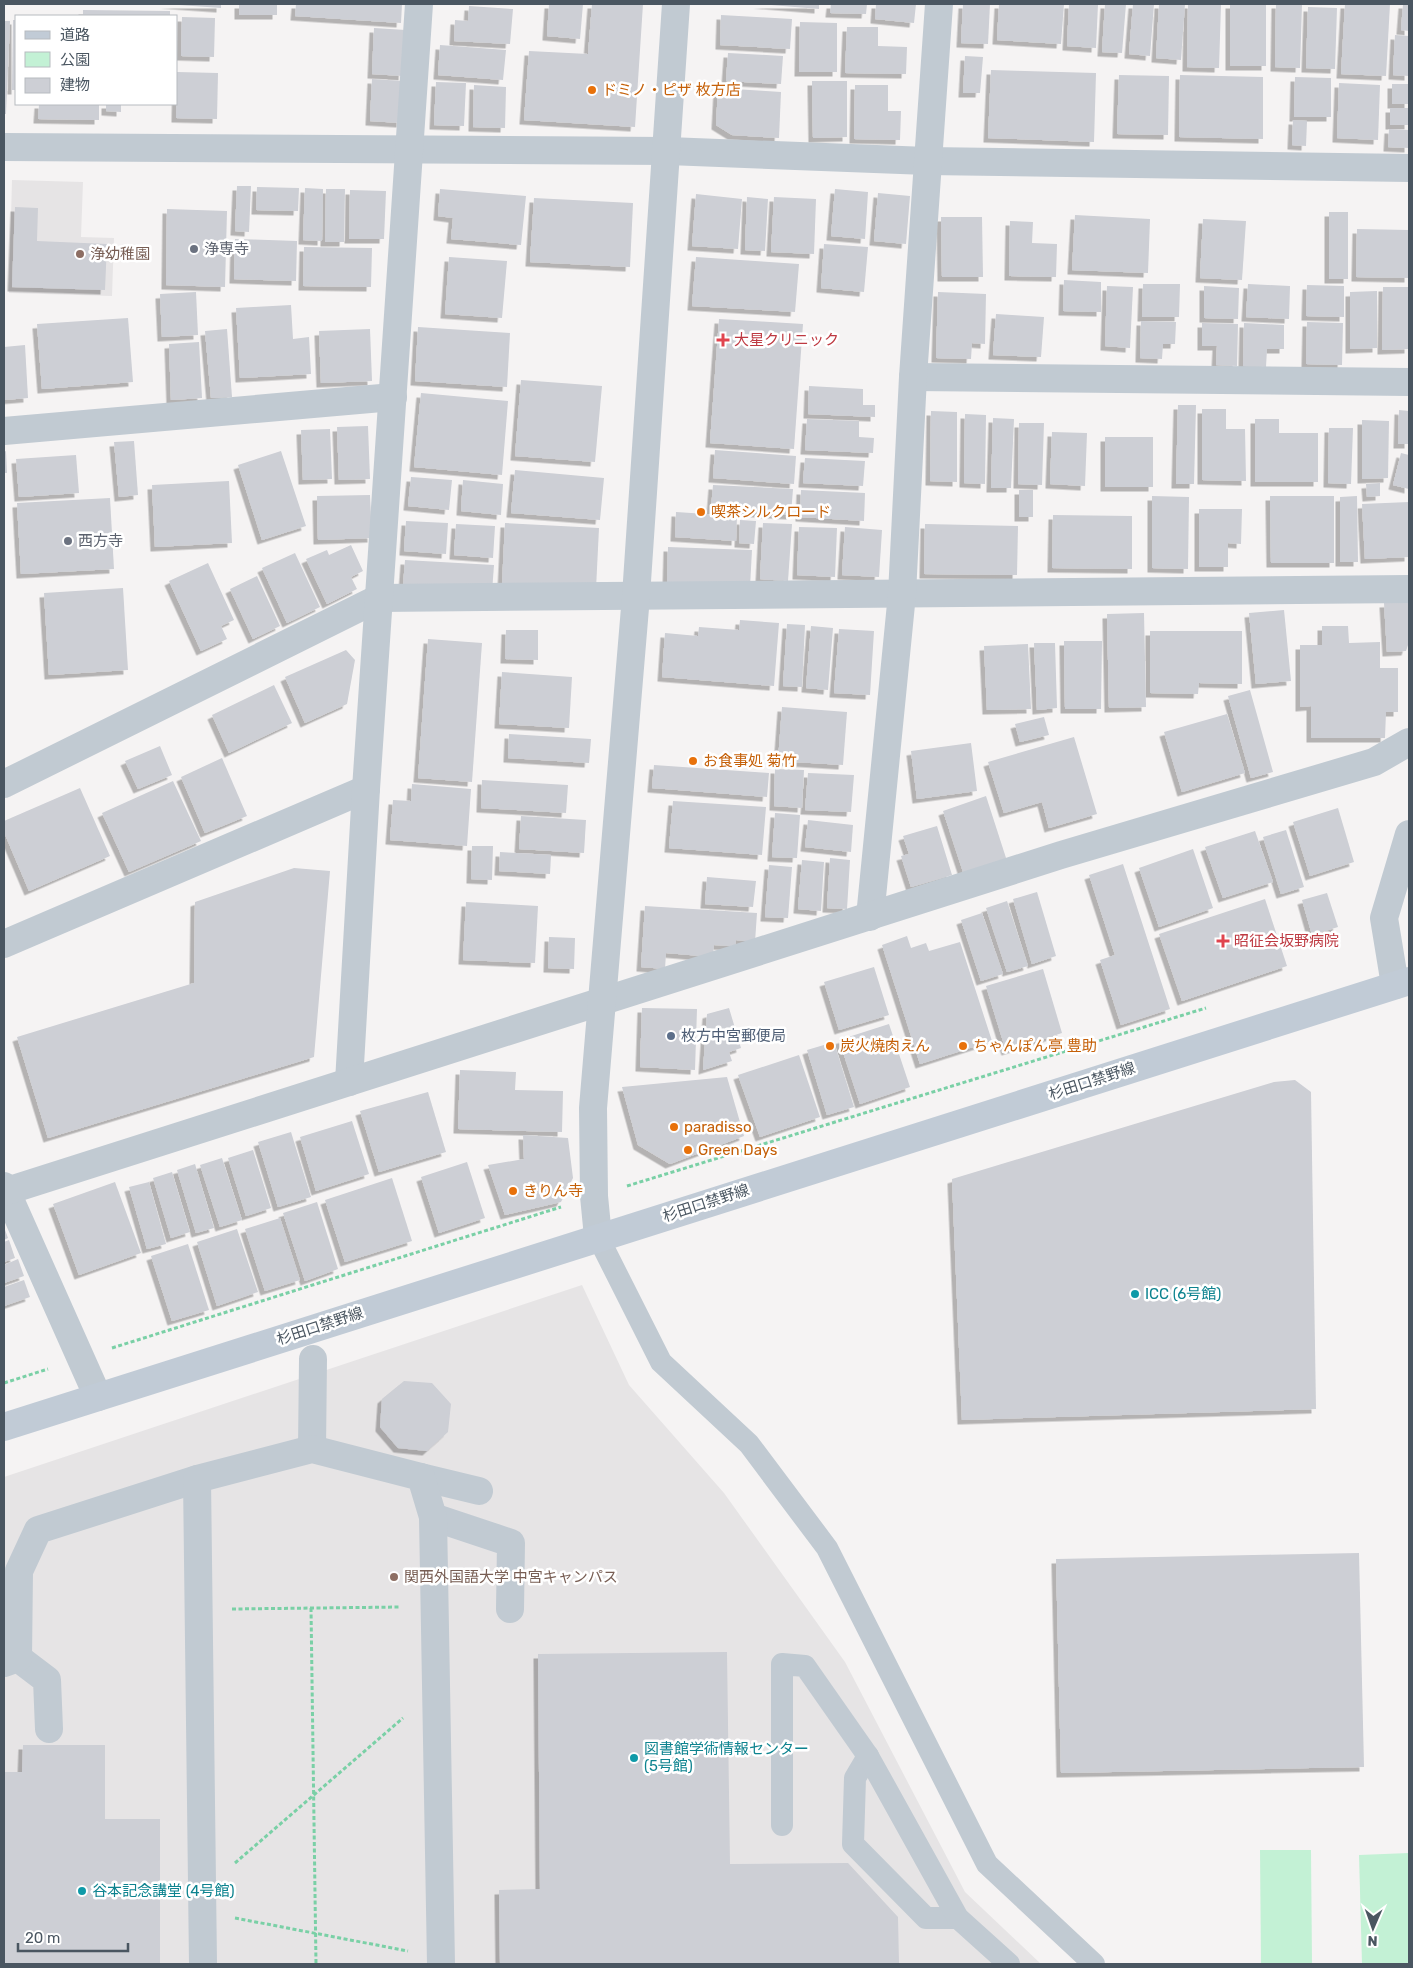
<svg xmlns="http://www.w3.org/2000/svg" width="1413" height="1968" viewBox="0 0 1413 1968" font-family="Rubik,'Noto Sans JP',sans-serif">
<defs>
<filter id="shadow"><feDropShadow dx="-4.5" dy="4.5" stdDeviation="0" flood-color="#0004"/></filter>
</defs>
<rect width="100%" height="100%" fill="#f5f3f3"/>
<g fill="#e6e4e5">
<polygon points="12,180 83,182 81,237 114,238 112,296 9,293"/>
<polygon points="582,1285 629,1385 724,1493 845,1662 965,1892 1041,1964 4,1964 4,1477"/>
</g>
<g fill="#c3f1d5">
<polygon points="1260,1850 1311,1850 1312,1964 1261,1964"/>
<polygon points="1409,1853 1409,1964 1362,1964 1359,1855"/>
</g>
<g fill="#cdcfd5" filter="url(#shadow)">
<polygon points="165,4 221,4 221,8"/>
<rect x="239" y="4" width="38" height="11"/>
<polygon points="296,4 402,4 401,23 295,16"/>
<polygon points="549,4 583,4 580,39 547,36"/>
<polygon points="592,4 643,4 635,127 524,120 529,51 588,54"/>
<polygon points="758,4 819,4 819,9"/>
<polygon points="831,4 867,4 866,14 830,13"/>
<polygon points="876,4 916,4 914,23 875,19"/>
<polygon points="963,4 990,4 988,44 961,43"/>
<polygon points="999,4 1064,4 1061,44 997,40"/>
<polygon points="1069,4 1098,4 1096,48 1067,46"/>
<polygon points="1105,4 1126,4 1122,53 1102,52"/>
<polygon points="1133,4 1154,4 1150,56 1129,54"/>
<polygon points="1159,4 1185,4 1181,60 1156,58"/>
<polygon points="1188,4 1221,4 1219,68 1187,67"/>
<rect x="1230" y="4" width="36" height="62"/>
<polygon points="1276,4 1302,4 1300,68 1275,67"/>
<polygon points="1345,4 1390,4 1386,76 1341,74"/>
<polygon points="1403,4 1409,4 1409,31 1401,30"/>
<polygon points="469,6 513,9 510,44 454,41 455,20 468,21"/>
<polygon points="1308,7 1337,8 1335,69 1306,68"/>
<polygon points="83,10 170,11 170,16 83,16"/>
<polygon points="721,15 792,19 790,49 720,45"/>
<polygon points="182,17 215,18 214,57 181,56"/>
<polygon points="13,20 16,20 16,90 12,90"/>
<polygon points="4,21 10,21 6,114 4,114"/>
<polygon points="800,22 837,23 837,72 799,72"/>
<polygon points="847,27 878,27 878,46 907,47 906,74 845,73"/>
<polygon points="374,28 406,30 403,76 372,74"/>
<polygon points="1395,35 1409,36 1409,76 1393,75"/>
<polygon points="440,45 506,50 503,80 438,75"/>
<polygon points="728,53 783,56 781,84 726,81"/>
<polygon points="965,56 983,57 980,93 963,93"/>
<polygon points="991,70 1096,73 1094,142 988,138"/>
<polygon points="177,72 218,73 217,119 176,118"/>
<polygon points="1119,75 1169,76 1168,135 1117,134"/>
<polygon points="1180,75 1263,77 1263,139 1179,137"/>
<polygon points="1295,77 1331,78 1331,117 1294,117"/>
<polygon points="372,79 403,81 401,123 370,121"/>
<polygon points="812,81 847,81 847,137 813,138"/>
<polygon points="436,82 466,83 464,126 434,125"/>
<polygon points="1339,83 1380,85 1378,140 1337,138"/>
<rect x="1392" y="84" width="17" height="20"/>
<polygon points="474,85 506,87 505,128 473,127"/>
<polygon points="855,85 888,85 888,111 901,111 900,140 854,139"/>
<polygon points="718,88 781,92 779,138 732,135 716,125"/>
<polygon points="39,104 99,104 99,120 38,119"/>
<polygon points="106,104 121,104 121,112 106,111"/>
<rect x="1390" y="108" width="19" height="17"/>
<polygon points="1293,120 1307,121 1306,146 1292,145"/>
<polygon points="1389,129 1409,130 1409,148 1388,147"/>
<polygon points="237,186 251,186 249,232 235,231"/>
<polygon points="257,187 299,188 298,211 256,210"/>
<polygon points="305,188 323,189 322,241 303,240"/>
<polygon points="326,189 345,189 344,242 325,242"/>
<polygon points="440,189 526,196 521,245 451,239 453,218 438,216"/>
<polygon points="835,189 868,192 865,239 831,236"/>
<polygon points="350,190 386,191 384,239 349,239"/>
<polygon points="878,193 910,196 906,244 874,241"/>
<polygon points="696,194 742,199 738,249 692,246"/>
<polygon points="747,197 768,199 765,251 745,250"/>
<polygon points="774,197 816,199 814,254 771,252"/>
<polygon points="534,198 633,203 630,267 530,262"/>
<polygon points="15,207 38,208 37,241 107,244 105,290 12,287"/>
<polygon points="167,209 227,211 225,287 166,285"/>
<rect x="1329" y="212" width="19" height="67"/>
<polygon points="1075,215 1150,219 1148,273 1072,270"/>
<polygon points="941,217 982,217 983,277 942,277"/>
<polygon points="1203,219 1246,221 1242,280 1200,278"/>
<polygon points="1010,221 1033,222 1032,243 1057,244 1056,277 1009,276"/>
<polygon points="1357,229 1409,230 1409,278 1356,277"/>
<polygon points="235,239 297,241 296,281 234,279"/>
<polygon points="824,244 868,247 864,292 821,288"/>
<polygon points="304,247 372,248 371,287 303,286"/>
<polygon points="449,257 507,261 502,318 445,314"/>
<polygon points="696,257 799,264 795,312 692,306"/>
<polygon points="1064,280 1101,282 1101,312 1063,311"/>
<polygon points="1143,284 1180,284 1179,317 1142,317"/>
<polygon points="1248,284 1290,286 1289,319 1246,317"/>
<polygon points="1307,285 1344,286 1344,317 1306,316"/>
<polygon points="1107,286 1133,287 1130,348 1105,346"/>
<polygon points="1204,286 1239,288 1238,319 1204,318"/>
<polygon points="1383,287 1409,287 1409,349 1382,350"/>
<polygon points="1377,291 1377,348 1350,349 1350,292"/>
<polygon points="196,292 198,335 162,337 160,294"/>
<polygon points="938,292 986,294 985,344 972,343 971,359 936,358"/>
<polygon points="291,305 293,339 309,337 311,374 240,378 236,308"/>
<polygon points="996,314 1044,317 1041,357 993,355"/>
<polygon points="128,318 133,382 42,389 37,324"/>
<polygon points="719,319 803,324 794,449 710,443"/>
<polygon points="1141,321 1176,322 1175,344 1163,344 1162,359 1140,358"/>
<polygon points="1307,322 1343,323 1342,365 1306,364"/>
<polygon points="1202,323 1238,324 1237,366 1216,365 1217,346 1202,346"/>
<polygon points="1244,323 1284,325 1284,349 1267,349 1266,367 1243,366"/>
<polygon points="418,327 510,333 507,387 415,381"/>
<polygon points="227,329 232,397 211,398 205,331"/>
<polygon points="370,329 372,381 321,383 319,331"/>
<polygon points="199,342 202,398 171,400 169,344"/>
<polygon points="25,345 28,398 4,400 4,347"/>
<polygon points="521,380 602,386 595,462 515,456"/>
<polygon points="809,386 863,389 863,405 875,405 875,417 808,414"/>
<polygon points="421,393 508,401 502,475 414,467"/>
<polygon points="1178,405 1196,405 1194,484 1176,484"/>
<polygon points="1202,409 1226,409 1226,429 1245,429 1246,481 1202,480"/>
<polygon points="1399,410 1409,411 1409,444 1398,444"/>
<polygon points="931,411 957,412 957,482 930,481"/>
<polygon points="965,414 986,415 985,484 964,483"/>
<polygon points="993,418 1014,419 1011,488 991,488"/>
<polygon points="807,419 859,421 859,437 874,438 873,453 805,450"/>
<polygon points="1255,419 1279,419 1279,433 1318,433 1318,482 1255,482"/>
<polygon points="1362,420 1389,421 1388,478 1362,479"/>
<polygon points="1019,423 1044,423 1042,485 1018,484"/>
<polygon points="368,426 370,479 339,480 337,427"/>
<polygon points="1329,428 1353,428 1351,484 1328,483"/>
<polygon points="330,429 332,479 303,480 301,430"/>
<polygon points="1052,432 1087,433 1085,486 1050,484"/>
<rect x="1105" y="437" width="48" height="50"/>
<polygon points="134,441 138,495 119,497 114,442"/>
<polygon points="715,450 796,456 794,484 713,478"/>
<polygon points="6,451 7,473 4,473 4,452"/>
<polygon points="281,451 306,526 262,540 238,465"/>
<polygon points="1401,453 1409,455 1409,489 1393,485"/>
<polygon points="76,455 79,493 19,497 16,459"/>
<polygon points="805,458 865,461 863,486 803,483"/>
<polygon points="515,470 604,478 600,520 511,513"/>
<polygon points="411,477 452,480 449,510 408,506"/>
<polygon points="463,480 503,484 501,515 461,511"/>
<polygon points="229,481 232,543 155,547 152,485"/>
<polygon points="1380,483 1380,496 1367,497 1366,484"/>
<polygon points="713,485 793,489 791,515 711,510"/>
<polygon points="801,490 865,493 864,521 800,517"/>
<rect x="1019" y="490" width="14" height="27"/>
<polygon points="370,495 372,538 318,540 317,496"/>
<polygon points="1152,496 1189,497 1188,569 1152,568"/>
<polygon points="1270,496 1334,496 1334,563 1271,563"/>
<polygon points="1357,496 1358,562 1340,562 1340,497"/>
<polygon points="110,498 114,569 21,574 17,503"/>
<polygon points="1409,502 1409,557 1365,559 1362,504"/>
<polygon points="1199,509 1242,509 1241,544 1228,543 1228,567 1199,567"/>
<polygon points="676,512 737,516 736,541 675,537"/>
<polygon points="1053,515 1132,516 1132,569 1052,568"/>
<polygon points="740,520 756,521 754,544 739,543"/>
<polygon points="406,521 448,523 446,554 404,551"/>
<polygon points="505,523 599,528 596,589 502,585"/>
<polygon points="763,523 792,524 788,581 760,579"/>
<polygon points="456,524 495,526 493,558 454,555"/>
<polygon points="925,524 1018,526 1017,575 924,574"/>
<polygon points="799,527 837,528 835,577 797,575"/>
<polygon points="845,527 882,530 879,577 842,575"/>
<polygon points="351,545 363,571 351,577 357,589 327,604 306,559 327,550 329,555"/>
<polygon points="668,547 752,550 750,587 667,584"/>
<polygon points="295,553 320,607 287,623 262,568"/>
<polygon points="405,560 494,565 492,592 403,587"/>
<polygon points="208,563 234,620 221,626 227,639 201,651 169,581"/>
<polygon points="257,576 280,626 253,639 230,589"/>
<polygon points="123,588 128,670 49,675 44,593"/>
<polygon points="1409,602 1409,642 1406,651 1387,652 1384,603"/>
<polygon points="1284,610 1291,681 1256,684 1249,613"/>
<polygon points="1144,613 1146,707 1109,708 1107,614"/>
<polygon points="740,620 779,623 774,686 662,677 665,633 698,636 699,627 739,630"/>
<polygon points="787,624 805,625 802,687 783,686"/>
<polygon points="811,626 833,628 828,690 806,688"/>
<polygon points="1322,626 1348,626 1349,643 1380,642 1380,668 1398,668 1398,712 1386,712 1385,738 1311,738 1311,706 1300,707 1300,645 1322,645"/>
<polygon points="839,629 874,631 870,695 834,693"/>
<polygon points="506,630 538,630 538,660 505,659"/>
<polygon points="1150,631 1242,631 1242,684 1199,683 1198,694 1150,693"/>
<polygon points="428,639 482,643 472,782 418,778"/>
<polygon points="1064,641 1102,641 1101,709 1065,709"/>
<polygon points="1034,643 1055,643 1057,708 1037,710"/>
<polygon points="1028,644 1031,709 987,710 984,646"/>
<polygon points="346,650 355,660 347,704 305,723 285,677"/>
<polygon points="502,672 572,677 569,728 499,724"/>
<polygon points="274,685 292,723 229,753 212,715"/>
<polygon points="1250,690 1273,772 1251,778 1228,696"/>
<polygon points="782,707 847,712 843,765 778,761"/>
<polygon points="1227,714 1245,773 1182,792 1164,732"/>
<polygon points="1044,717 1049,735 1020,742 1015,724"/>
<polygon points="509,734 591,739 589,763 508,758"/>
<polygon points="1074,737 1097,814 1049,828 1042,802 1004,813 988,762"/>
<polygon points="971,743 977,791 917,799 911,751"/>
<polygon points="160,746 172,775 138,789 125,761"/>
<polygon points="222,758 247,816 205,833 181,777"/>
<polygon points="654,765 769,773 767,797 652,788"/>
<polygon points="775,769 804,770 802,808 774,806"/>
<polygon points="808,773 854,775 851,812 805,810"/>
<polygon points="482,780 568,785 566,813 481,808"/>
<polygon points="173,781 201,841 129,872 102,813"/>
<polygon points="412,784 471,789 467,846 390,840 393,800 411,801"/>
<polygon points="80,788 110,856 29,891 4,832 4,821"/>
<polygon points="986,796 1007,861 964,875 943,811"/>
<polygon points="673,801 766,807 762,855 669,848"/>
<polygon points="1338,808 1354,862 1310,876 1293,822"/>
<polygon points="775,813 800,815 797,858 772,857"/>
<polygon points="521,816 586,820 584,853 519,849"/>
<polygon points="808,820 853,825 851,852 805,847"/>
<polygon points="937,826 952,875 911,887 901,856 909,854 903,836"/>
<polygon points="1286,830 1304,887 1281,894 1263,837"/>
<polygon points="1255,831 1273,882 1223,898 1205,847"/>
<polygon points="472,846 493,846 492,880 471,879"/>
<polygon points="1193,849 1213,908 1159,927 1139,868"/>
<polygon points="500,852 551,855 550,874 499,871"/>
<polygon points="830,858 850,860 847,909 827,908"/>
<polygon points="802,860 824,862 821,911 798,909"/>
<polygon points="1123,864 1170,1009 1121,1025 1100,960 1115,955 1089,875"/>
<polygon points="769,865 792,867 788,918 765,917"/>
<polygon points="294,868 330,871 314,1057 48,1138 17,1037 194,983 195,902"/>
<polygon points="707,877 756,881 753,907 705,904"/>
<polygon points="1037,892 1056,956 1032,964 1013,899"/>
<polygon points="1327,893 1338,927 1312,935 1302,900"/>
<polygon points="1265,899 1287,966 1182,1001 1159,934"/>
<polygon points="1007,901 1028,966 1007,972 986,908"/>
<polygon points="466,902 538,906 535,963 463,960"/>
<polygon points="645,906 757,913 755,942 736,940 735,946 714,945 713,957 666,953 665,969 641,967"/>
<polygon points="982,913 1003,974 981,981 961,920"/>
<polygon points="907,936 911,948 926,943 929,951 960,942 992,1041 920,1064 882,945"/>
<polygon points="549,937 575,938 574,969 548,968"/>
<polygon points="874,967 889,1015 839,1030 824,982"/>
<polygon points="1043,969 1062,1033 1006,1051 986,986"/>
<polygon points="642,1008 697,1009 695,1070 640,1067"/>
<polygon points="729,1008 741,1048 729,1052 732,1061 703,1070 707,1014"/>
<polygon points="889,1024 910,1087 860,1104 839,1040"/>
<polygon points="834,1042 854,1107 827,1115 807,1050"/>
<polygon points="799,1055 820,1117 760,1137 738,1075"/>
<polygon points="460,1070 516,1072 515,1090 563,1091 562,1132 458,1129"/>
<polygon points="727,1077 744,1136 670,1164 638,1145 622,1087"/>
<polygon points="1295,1080 1311,1092 1316,1409 962,1420 952,1179 1274,1082"/>
<polygon points="428,1092 446,1152 379,1172 360,1111"/>
<polygon points="352,1121 369,1174 316,1191 300,1137"/>
<polygon points="291,1132 311,1197 278,1207 258,1142"/>
<polygon points="523,1135 568,1138 573,1178 561,1202 505,1215 488,1165 524,1159"/>
<polygon points="253,1150 271,1208 246,1216 228,1158"/>
<polygon points="222,1158 242,1220 220,1227 200,1165"/>
<polygon points="467,1162 485,1218 439,1233 421,1177"/>
<polygon points="195,1164 214,1228 196,1233 177,1170"/>
<polygon points="172,1172 190,1232 171,1238 153,1178"/>
<polygon points="392,1178 412,1241 345,1262 325,1200"/>
<polygon points="115,1182 141,1253 79,1275 53,1204"/>
<polygon points="149,1182 166,1244 147,1249 129,1187"/>
<polygon points="317,1202 338,1269 305,1281 283,1213"/>
<polygon points="280,1218 300,1280 265,1291 245,1229"/>
<polygon points="4,1227 8,1238 4,1240"/>
<polygon points="237,1229 258,1292 217,1306 197,1242"/>
<polygon points="9,1240 15,1258 4,1262 4,1242"/>
<polygon points="188,1244 209,1310 172,1321 151,1256"/>
<polygon points="18,1259 24,1276 4,1283 4,1265"/>
<polygon points="24,1280 30,1297 4,1306 4,1287"/>
<polygon points="404,1381 432,1383 451,1404 448,1432 427,1451 398,1448 380,1427 382,1399"/>
<polygon points="1359,1553 1364,1767 1061,1773 1056,1559"/>
<polygon points="727,1652 730,1864 848,1863 898,1917 899,1964 500,1964 499,1890 540,1889 538,1654"/>
<polygon points="23,1745 105,1745 105,1819 160,1819 160,1964 4,1964 4,1772 22,1772"/>
</g>
<g fill="none" stroke-linecap="round" stroke-linejoin="round">
<g stroke="#7ad0a6" stroke-width="3" stroke-dasharray="4 2.5" stroke-linecap="butt">
<polyline points="627,1186 1206,1008"/>
<polyline points="112,1348 561,1207"/>
<polyline points="4,1383 48,1369"/>
<polyline points="311,1608 316,1964"/>
<polyline points="232,1609 401,1607"/>
<polyline points="235,1863 403,1718"/>
<polyline points="235,1918 408,1951"/>
</g>
<g stroke="#c1cad2" stroke-width="22">
<polyline points="598,1237 661,1362 749,1444 827,1548 987,1864 1094,1964"/>
<polyline points="868,1756 855,1778 853,1844 926,1918 958,1918"/>
<polyline points="782,1825 782,1664 805,1666 868,1756 958,1918 1009,1964"/>
</g>
<g stroke="#c1cad2" stroke-width="28">
<polyline points="312,1449 313,1359"/>
<polyline points="421,1477 479,1491"/>
<polyline points="433,1517 511,1543 510,1609"/>
<polyline points="18,1658 47,1680 49,1729"/>
<polyline points="4,1663 18,1658 19,1571 38,1530 197,1479"/>
<polyline points="203,1964 197,1479 312,1449 421,1477 433,1517 441,1964"/>
</g>
<g stroke="#c1cad2" stroke-width="28">
<polyline points="4,147 668,151 927,161 1409,168"/>
<polyline points="913,377 1409,382"/>
<polyline points="4,431 393,397"/>
<polyline points="4,784 379,598 1409,589"/>
<polyline points="870,917 902,594 913,377 939,4"/>
<polyline points="4,944 366,789"/>
<polyline points="349,1082 366,789 419,4"/>
<polyline points="4,1186 98,1397"/>
<polyline points="4,1192 1061,855 1374,762 1409,742"/>
</g>
<g stroke="#c1cad2" stroke-width="28">
<polyline points="1395,985 1384,918 1409,834"/>
<polyline points="598,1237 594,1196 593,1108 636,596 676,4"/>
</g>
<polyline stroke="#c1cbd6" stroke-width="28" points="4,1427 1409,981"/>
</g>
<g fill="#e8710a" stroke="#fff" stroke-width="2">
<circle cx="592" cy="90" r="5"/>
<circle cx="701" cy="512" r="5"/>
<circle cx="693" cy="761" r="5"/>
<circle cx="830" cy="1046" r="5"/>
<circle cx="963" cy="1046" r="5"/>
<circle cx="674" cy="1127" r="5"/>
<circle cx="688" cy="1150" r="5"/>
<circle cx="513" cy="1191" r="5"/>
</g>
<g fill="#6b7280" stroke="#fff" stroke-width="2">
<circle cx="194" cy="249" r="5"/>
<circle cx="68" cy="541" r="5"/>
</g>
<g fill="#8d6e63" stroke="#fff" stroke-width="2">
<circle cx="80" cy="254" r="5"/>
<circle cx="394" cy="1577" r="5"/>
</g>
<g fill="#e0444e" stroke="#fff" stroke-width="2">
<path d="M720.5 332.5h5v5h5v5h-5v5h-5v-5h-5v-5h5z"/>
<path d="M1220.5 933.5h5v5h5v5h-5v5h-5v-5h-5v-5h5z"/>
</g>
<circle fill="#5c6f8a" stroke="#fff" stroke-width="2" cx="671" cy="1036" r="5"/>
<g fill="#0f9aa8" stroke="#fff" stroke-width="2">
<circle cx="1135" cy="1294" r="5"/>
<circle cx="634" cy="1758" r="5"/>
<circle cx="82" cy="1891" r="5"/>
</g>
<g text-anchor="middle" stroke-width="5" stroke-linejoin="round" paint-order="stroke">
<g font-size="15" fill="#c56008" stroke="#fff" text-anchor="start">
<text x="602" y="95">ドミノ・ピザ 枚方店</text>
<text x="711" y="517">喫茶シルクロード</text>
<text x="703" y="766">お食事処 菊竹</text>
<text x="840" y="1051">炭火焼肉えん</text>
<text x="973" y="1051">ちゃんぽん亭 豊助</text>
<text x="684" y="1132">paradisso</text>
<text x="698" y="1155">Green Days</text>
<text x="523" y="1196">きりん寺</text>
</g>
<g font-size="15" fill="#5b616d" stroke="#fff" text-anchor="start">
<text x="204" y="254">浄専寺</text>
<text x="78" y="546">西方寺</text>
</g>
<g font-size="15" fill="#785e54" stroke="#fff" text-anchor="start">
<text x="90" y="259">浄幼稚園</text>
<text x="404" y="1582">関西外国語大学 中宮キャンパス</text>
</g>
<g font-size="15" fill="#be3a42" stroke="#fff" text-anchor="start">
<text x="734" y="345">大星クリニック</text>
<text x="1234" y="946">昭征会坂野病院</text>
</g>
<g font-size="15" fill="#4e5e75" stroke="#fff" text-anchor="start">
<text x="681" y="1041">枚方中宮郵便局</text>
</g>
<g font-size="15" fill="#4a5661" stroke="#fff">
<text transform="translate(1092 1081) rotate(-18)" y="5">杉田口禁野線</text>
<text transform="translate(706 1203) rotate(-18)" y="5">杉田口禁野線</text>
<text transform="translate(320 1326) rotate(-18)" y="5">杉田口禁野線</text>
</g>
<g font-size="15" fill="#0d838f" stroke="#fff" text-anchor="start">
<text x="1145" y="1299">ICC (6号館)</text>
<text x="644" y="1754">図書館学術情報センター<tspan x="644" dy="17">(5号館)</tspan></text>
<text x="92" y="1896">谷本記念講堂 (4号館)</text>
</g>
</g>
<rect width="1413" height="1968" fill="none" stroke="#4a5661" stroke-width="10"/>
<rect x="15" y="15" width="162" height="90" fill="#ffffff" stroke="#b7bbc0"/>
<rect x="25" y="31" width="25" height="8" fill="#c1cbd6" stroke="#b7bbc0"/>
<text x="60" y="40" font-size="15" fill="#4a5661">道路</text>
<rect x="25" y="52" width="25" height="15" fill="#c3f1d5" stroke="#b7bbc0"/>
<text x="60" y="65" font-size="15" fill="#4a5661">公園</text>
<rect x="25" y="78" width="25" height="15" fill="#cdcfd5" stroke="#b7bbc0"/>
<text x="60" y="90" font-size="15" fill="#4a5661">建物</text>
<g transform="translate(1373 1928) rotate(182)" stroke="#ffffff" stroke-width="4" paint-order="stroke">
<path d="M0-4L9 19L0 12L-9 19Z" fill="#4a5661"/>
<text y="-8" font-size="14" font-weight="bold" text-anchor="middle" fill="#4a5661">N</text>
</g>
<path d="M18 1943v8h110v-8" fill="none" stroke="#4a5661" stroke-width="2.5"/>
<text x="25" y="1943" font-size="15" fill="#4a5661" stroke="#ffffff" stroke-width="4" paint-order="stroke">20 m</text>
</svg>
